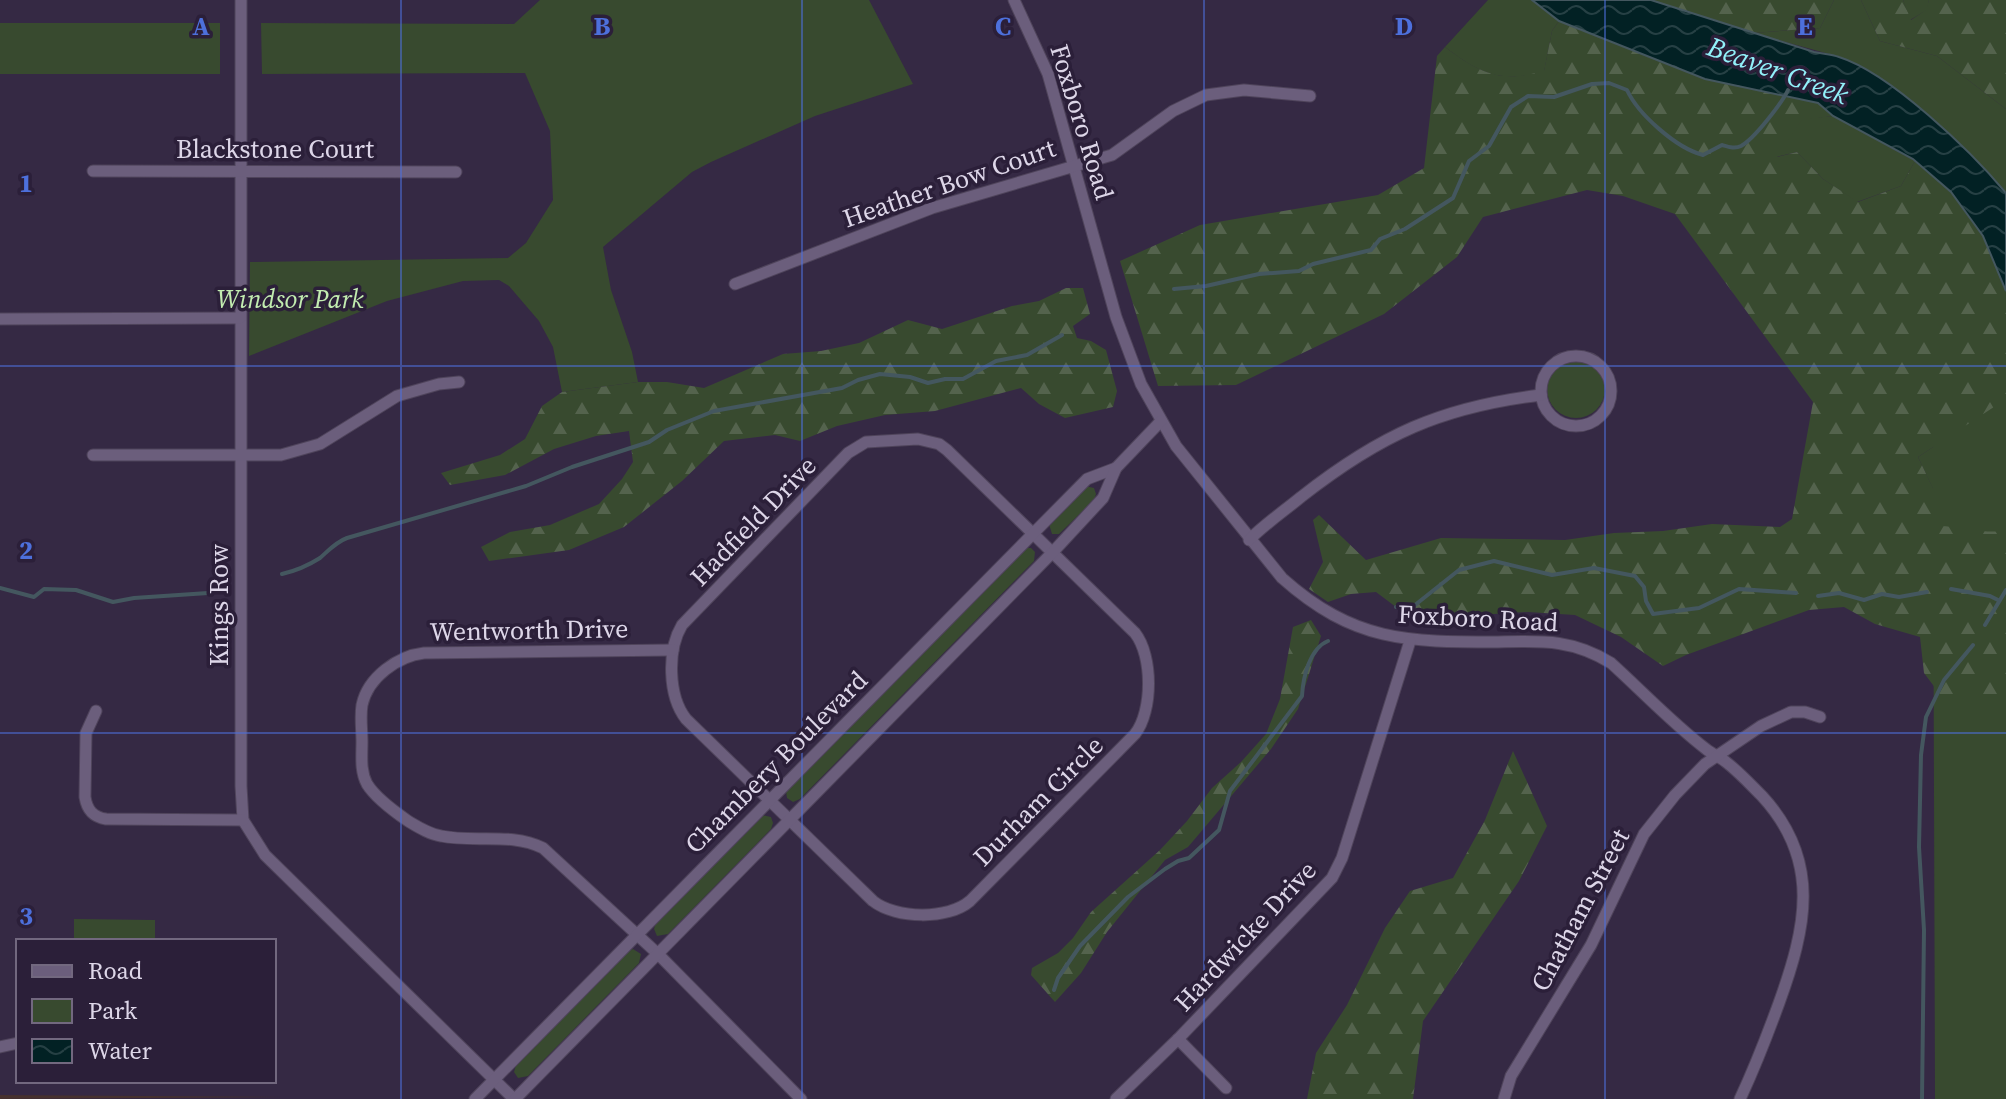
<svg xmlns="http://www.w3.org/2000/svg" width="2006" height="1099" viewBox="0 0 2006 1099" font-family="'Source Serif 4',serif">
<defs>
<pattern id="forest-firs" width="22" height="20" patternUnits="userSpaceOnUse" patternTransform="scale(2)"><rect width="22" height="20" fill="#384a2f"/><path d="M5 1l3.5 6h-7zM16 11l3.5 6h-7z" fill="#54634d"/></pattern>
<pattern id="water-waves" width="16" height="10" patternUnits="userSpaceOnUse" patternTransform="scale(2)"><rect width="16" height="10" fill="#022124"/><path d="M0 5q4-4 8 0t8 0" fill="none" stroke="#264044"/></pattern>
</defs>
<rect width="100%" height="100%" fill="#352944"/>
<polygon fill="#46312f" points="0,1095 283,1097 0,1099"/>
<g fill="#384a2f">
<polygon points="540,0 869,0 913,84 815,116 711,162 692,172 603,247 611,290 632,352 638,382 562,392 553,347 539,321 509,286 499,280 463,281 387,301 249,356 250,262 508,258 526,243 553,200 550,131 525,73 262,74 261,23 514,24"/>
<path d="M1488,0H1531L1559,21L1552,31L1544,72C1500,83 1480,74 1445,47Z"/>
<polygon points="1834,0 1861,0 1880,41 1937,56 2006,109 2006,193 1943,128 1840,57 1752,33 1820,28"/>
<polygon points="1903,0 1929,0 1927,10 1910,20"/>
<rect x="0" y="23" width="220" height="51"/>
<polygon points="1833,116 1915,161 1901,186 1857,202 1823,179 1797,152 1776,157 1802,119"/>
<polygon points="2006,291 2006,1099 1935,1099 1933,489 1918,457 1933,447"/>
<circle cx="1576" cy="389" r="29"/>
<polygon points="1085,486 1094,488 1096,494 1094,500 1059,534 1052,534 1049,524"/>
<polygon points="1025,548 1031,548 1035,552 1034,561 800,799 793,802 787,798 786,791"/>
<polygon points="762,815 771,817 773,823 771,829 668,934 657,936 654,929 656,922"/>
<polygon points="74,919 155,920 155,941 74,941"/>
<polygon points="633,949 641,954 639,963 528,1076 518,1078 514,1072 516,1065 628,951"/>
</g>
<g fill="url(#forest-firs)">
<polygon points="1651,0 1834,0 1820,28 1752,33"/>
<polygon points="1861,0 1903,0 1911,20 1926,10 1929,0 2006,0 2006,109 1937,56 1880,41"/>
<path d="M1559,21L1705,79L1818,103L1833,116L1802,120L1777,157L1797,152L1823,179L1858,202L1901,186L1915,161L1951,192L1983,236L2006,291V399L1918,457L1940,503L1934,526C1960,525 1979,534 2006,531V705L2001,702L1942,697L1924,673L1920,637L1875,624L1844,607L1809,610L1686,655L1663,666L1621,637L1575,615L1528,612L1412,619L1376,592L1351,594L1328,602L1309,589L1323,562L1313,520L1319,515L1366,560L1441,538L1565,540L1614,533L1663,531L1712,524L1780,527L1792,519L1813,402L1675,214L1623,196L1587,190L1483,217L1457,257L1384,314L1236,385L1158,386L1120,261L1200,225L1378,195L1424,168L1437,56L1445,47C1481,74 1500,83 1544,71L1552,31Z"/>
<polygon points="1066,288 1083,288 1090,314 1073,326 1077,338 1091,341 1106,350 1117,391 1113,407 1065,418 1039,404 1021,388 935,411 885,415 837,426 800,441 775,435 724,441 682,481 624,527 569,550 489,561 481,547 510,532 550,525 599,504 622,479 633,462 629,431 596,436 554,449 505,475 450,485 441,473 500,455 525,439 542,406 562,392 638,382 667,382 704,388 783,354 821,351 859,343 908,320 942,329 1012,306 1039,301"/>
<polygon points="1311,620 1321,636 1298,709 1271,749 1188,847 1165,860 1107,932 1081,973 1055,1002 1031,975 1032,968 1058,953 1073,938 1091,912 1160,850 1187,821 1212,788 1241,762 1266,734 1280,699 1293,627"/>
<polygon points="1513,751 1547,826 1519,881 1423,1021 1413,1099 1307,1099 1316,1053 1347,1005 1385,928 1410,891 1453,878 1485,820"/>
</g>
<path fill="url(#water-waves)" stroke="#44575f" stroke-width="2" d="M1532,0H1651L1814,52C1822,54 1831,54 1839,57C1890,73 1971,151 2006,193V291L1983,236L1951,192L1913,159L1833,116L1818,103L1705,79L1559,21Z"/>
<g fill="none" stroke-linecap="round" stroke-linejoin="round">
<g stroke="#44575f" stroke-width="4">
<path d="M1174,289L1206,286L1259,274L1299,271L1313,264L1371,250L1380,239L1405,229L1453,198L1469,161L1489,146L1511,107L1528,96L1554,97L1592,84L1609,83L1627,90C1638,114 1676,148 1703,155L1722,145C1729,147 1735,149 1741,146C1754,139 1782,103 1788,90"/>
<path d="M282,574C295,571 309,565 320,558C329,550 336,542 347,538L526,486L572,467L649,442L667,430L714,411L842,388L858,380L880,374L910,377L928,383L945,379H963L996,361L1027,355L1062,335"/>
<polyline points="0,588 34,597 44,589 76,590 113,602 134,598 208,593"/>
<polyline points="1951,589 1990,596 1998,600"/>
<polyline points="1818,596 1839,593 1864,600 1882,594 1899,597 1927,592"/>
<polyline points="1396,607 1415,605 1459,570 1494,561 1552,575 1594,568 1635,576 1644,587 1646,601 1653,614 1699,608 1739,589 1796,593"/>
<polyline points="1985,625 2006,590"/>
<path d="M1054,990L1058,978L1080,946L1128,897L1165,869L1178,861L1189,858L1219,830L1230,791L1302,696C1303,677 1310,648 1328,641"/>
<polyline points="1922,1099 1924,930 1919,847 1921,755 1926,717 1944,680 1973,645"/>
</g>
<defs>
<g id="minor">
<polyline points="241,0 241,786 243,820 265,855 514,1099"/>
<path d="M1014,0L1048,74L1116,317L1141,384L1176,446L1282,578C1354,642 1407,642 1498,642C1542,641 1572,639 1611,663C1642,691 1672,723 1706,749C1712,754 1720,757 1726,762C1739,772 1751,785 1762,796C1822,861 1806,928 1779,1003C1767,1036 1755,1067 1740,1099"/>
<polyline points="93,171 456,172"/>
<polyline points="735,284 932,208 1112,155 1173,111 1206,95 1244,90 1310,96"/>
<polyline points="0,319 240,318"/>
<circle cx="1576" cy="391" r="35"/>
<path d="M918,439L939,444L947,450L1135,633C1153,656 1153,711 1135,734L970,901C948,920 896,919 873,901L686,719C668,696 667,650 682,625L848,453L866,442Z"/>
<polyline points="93,455 281,455 320,444 397,396 439,384 459,382"/>
<path d="M1249,540C1265,524 1284,511 1301,497C1380,435 1441,407 1541,395"/>
<path d="M673,650L424,653C398,656 368,677 362,705C360,717 362,730 362,742C362,756 360,771 367,784C375,797 395,812 408,821C418,827 429,834 441,836C475,843 511,832 543,848L658,954L801,1099"/>
<path d="M96,711L86,733L85,797C87,810 93,817 106,819L243,820"/>
<polyline points="1178,1039 1226,1088"/>
<polyline points="0,1047 18,1043"/>
<polyline points="475,1099 1087,479 1116,468"/>
<polyline points="515,1099 1052,553 1103,498 1116,468 1161,421"/>
<polyline points="1116,1099 1178,1039 1332,878 1342,858 1410,641"/>
<polyline points="1504,1099 1511,1076 1591,945 1644,834 1675,795 1705,764 1761,726 1791,712 1805,712 1820,717"/>
</g>
</defs>
<use href="#minor" stroke="#4f445b" stroke-width="13"/>
<use href="#minor" stroke="#6b5e7c" stroke-width="11"/>
</g>
<path fill="none" stroke="#4d70dc" stroke-width="2" stroke-opacity="0.55" d="M401,0V1099M802,0V1099M1204,0V1099M1605,0V1099M0,366H2006M0,733H2006"/>
<g text-anchor="middle" stroke-width="7" stroke-linejoin="round" paint-order="stroke">
<g font-size="26" fill="#ddd6e8" stroke="#2b1f39">
<text transform="translate(1082 122) rotate(73)" y="9">Foxboro Road</text>
<text x="275" y="158">Blackstone Court</text>
<text transform="translate(949 183) rotate(-19)" y="9">Heather Bow Court</text>
<text transform="translate(753 521) rotate(-46)" y="9">Hadfield Drive</text>
<text transform="translate(219 605) rotate(-90)" y="9">Kings Row</text>
<text transform="translate(1478 618) rotate(3)" y="9">Foxboro Road</text>
<text transform="translate(529 630) rotate(-1)" y="9">Wentworth Drive</text>
<text transform="translate(776 762) rotate(-45)" y="9">Chambery Boulevard</text>
<text transform="translate(1038 801) rotate(-45)" y="9">Durham Circle</text>
<text transform="translate(1580 910) rotate(-62)" y="9">Chatham Street</text>
<text transform="translate(1245 936) rotate(-47)" y="9">Hardwicke Drive</text>
</g>
<g font-size="26" font-style="italic" fill="#c2ecb0" stroke="#2b1f39">
<text x="290" y="308">Windsor Park</text>
</g>
<g font-size="28" font-style="italic" fill="#92f1fa" stroke="#2b1f39">
<text transform="translate(1778 70) rotate(20)" y="10">Beaver Creek</text>
</g>
</g>
<g font-size="26" text-anchor="middle" font-weight="bold" fill="#4d70dc" stroke="#2b1f39" stroke-width="7" stroke-linejoin="round" paint-order="stroke">
<text x="201" y="35">A</text>
<text x="602" y="35">B</text>
<text x="1003" y="35">C</text>
<text x="1404" y="35">D</text>
<text x="1805" y="35">E</text>
<text x="26" y="192">1</text>
<text x="26" y="559">2</text>
<text x="26" y="925">3</text>
</g>
<rect x="16" y="939" width="260" height="144" fill="#2b1f39" stroke="#72687f" stroke-width="2"/>
<rect x="32" y="965" width="40" height="12" fill="#6b5e7c" stroke="#72687f" stroke-width="2"/>
<text x="88" y="979" font-size="24" fill="#ddd6e8">Road</text>
<rect x="32" y="999" width="40" height="24" fill="#384a2f" stroke="#72687f" stroke-width="2"/>
<text x="88" y="1019" font-size="24" fill="#ddd6e8">Park</text>
<rect x="32" y="1039" width="40" height="24" fill="url(#water-waves)" stroke="#72687f" stroke-width="2"/>
<text x="88" y="1059" font-size="24" fill="#ddd6e8">Water</text>
</svg>
